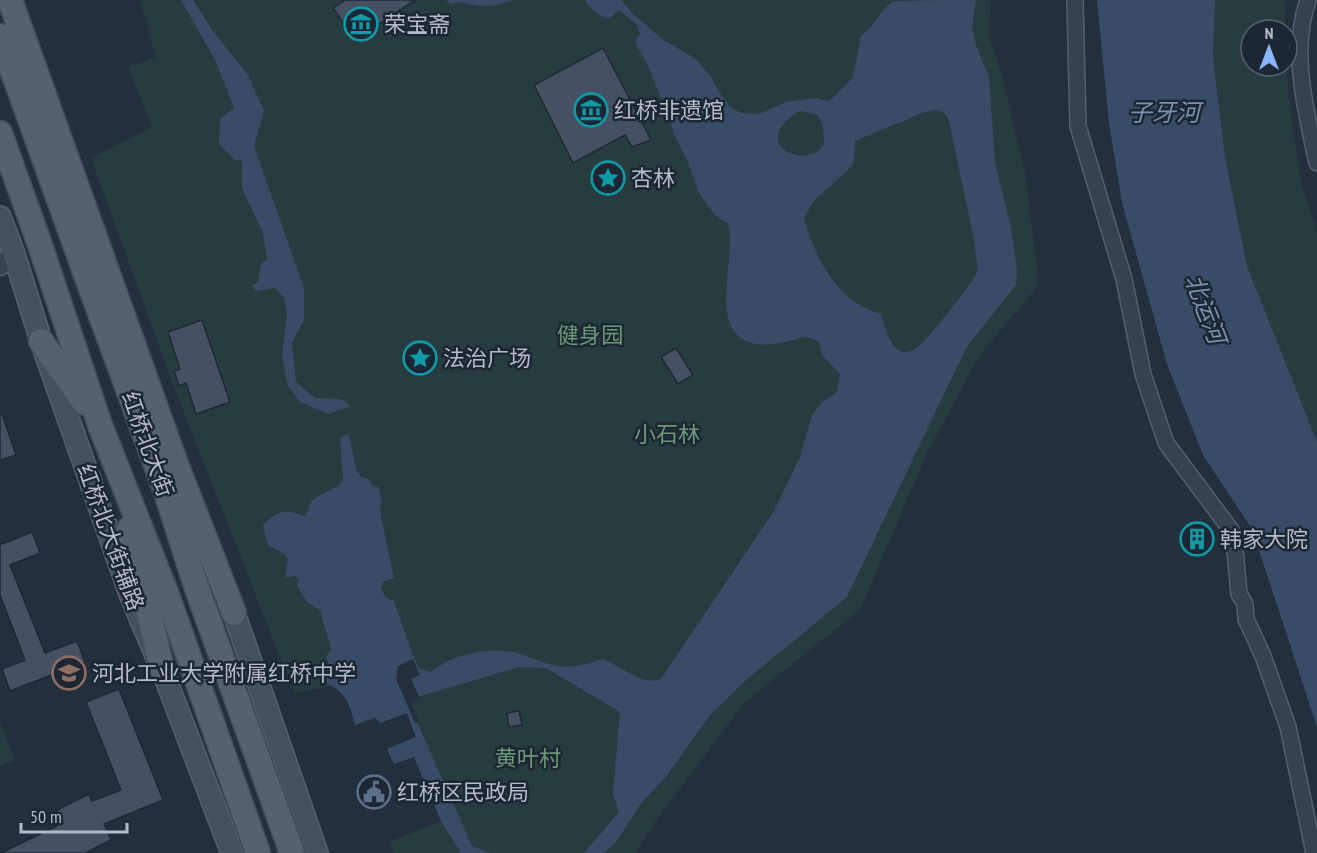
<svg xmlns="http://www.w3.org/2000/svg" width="1317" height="853" viewBox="0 0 1317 853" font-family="'PT Sans Narrow','Noto Sans SC',sans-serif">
<rect width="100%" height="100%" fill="#242f3e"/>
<g fill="#263c3f">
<polygon points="140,0 991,0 989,36 1003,79 1025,174 1039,285 979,356 927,453 860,610 744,703 657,819 635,853 393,853 389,842 441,821 414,757 394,764 387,749 416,737 407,713 380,723 375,719 355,725 350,702 332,686 294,693 172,382 91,158 152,127 128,67 156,58"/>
<polygon points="1215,0 1287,0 1285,9 1285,30 1251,30 1251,66 1287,66 1288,93 1301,183 1317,231 1317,447 1247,266 1225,157 1213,56"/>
<polygon points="0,723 15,760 0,766"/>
</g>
<g fill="#394c67" fill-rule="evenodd">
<polygon points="181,0 193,0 215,34 248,75 264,111 254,146 304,288 304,320 292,343 296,382 315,398 341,399 351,406 328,414 300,402 287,384 282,355 287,314 284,298 275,288 255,291 253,285 258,282 261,263 267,260 263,233 242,188 242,161 235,160 219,144 220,119 234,108 215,60"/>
<path d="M446,0H512C501,6 486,7 474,5C465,4 459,0 450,4Z"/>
<path d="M585,0H621L632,13L662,39L696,59L711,77L721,95L733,109L741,113L759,114L786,102L816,98L828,101L832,99L853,77L861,36C874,26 879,12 892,2C900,0 962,0 976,0L972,28L976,45L989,77L995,163L1011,227L1017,270L1016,285L966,348L847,597L745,681L711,714L665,778L642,802L616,842L604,853H584L619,812L613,794L620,712L546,668L519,667L407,700L472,846L490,853H461L441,821L414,757L394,764L387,749L416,737L407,713L380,723L375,717L355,725C351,708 346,690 327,684V671L330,668L326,656L331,651C330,637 322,626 321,611L307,602L297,586L299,580L295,576L285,578L288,559L284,554L268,545L263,526C268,518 279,510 290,512C295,512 299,515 305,516L312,500L339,485L343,480L340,438L347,434L349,436L356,468L361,477L370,480L371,484L379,488L382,503L380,507L381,517L394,578L383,582L381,588L385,597L394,601L413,656L420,669L431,672C452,654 491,646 518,653C531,657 544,664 558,666C572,669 589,663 603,659C622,666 641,686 661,679L774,511L800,457L812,415L821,403L837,392L840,374L822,355L819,342C816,340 810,337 806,337C803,336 800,338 797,339C785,342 768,346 756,344C704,335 738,257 728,224L716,216L699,193L687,160L674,134L671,123L676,110L673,102L661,98L649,68L635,42L640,34L637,25L619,10L610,18C602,19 588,8 585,0ZM934,110C943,110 945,113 949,121L973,235L978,270C974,282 923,346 914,350C913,351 905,352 904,352C890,351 884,324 881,314C838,303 815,258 804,218L813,202L852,166L854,161L855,141L922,113ZM802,111L818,115L823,126L824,144C810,168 762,151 783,125C788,118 794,113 802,111Z"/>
<polygon points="1097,0 1215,0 1213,56 1225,157 1247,266 1317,442 1317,727 1252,529 1203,455 1167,364 1122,203 1109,123"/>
</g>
<polygon fill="#242f3e" points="413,659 420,675 411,679 420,699 411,702 419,721 415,723 396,679 398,666"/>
<g fill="#455162" stroke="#1f2835" stroke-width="1.5">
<polygon points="345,0 415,0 355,40 333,8"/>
<polygon points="603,48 651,140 632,147 625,135 573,163 534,85"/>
<polygon points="202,320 230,402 196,414 186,383 179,386 174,371 180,369 168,332"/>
<polygon points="676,348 693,375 678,384 661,357"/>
<polygon points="0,414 2,414 16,455 0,460"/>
<polygon points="1189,526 1212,539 1205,551 1182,539"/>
<polygon points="32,532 40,553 10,565 45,653 77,641 85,662 10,691 2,669 25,660 0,595 0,542 2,544"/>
<polygon points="119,689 163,800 104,824 111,840 85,853 1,853 63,823 57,810 89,794 92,801 121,790 86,702"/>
<polygon points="519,711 522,725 509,727 507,713"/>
</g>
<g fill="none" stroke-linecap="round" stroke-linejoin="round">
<defs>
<g id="minor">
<polyline points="1075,0 1078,126 1124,279 1143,374 1166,443 1231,530 1234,539 1239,594 1245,604 1246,619 1263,656 1288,727 1314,853"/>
<path d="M1308,0C1290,52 1306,111 1317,163"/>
</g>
<polyline id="tertiary" points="0,266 14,254"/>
<g id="secondary">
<polyline points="0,217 14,254 41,341 130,594 163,672 232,853"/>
<polyline points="234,613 317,853"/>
</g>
<g id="primary">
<polyline points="10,0 176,464 234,613"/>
<polyline points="0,36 94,297 165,489 196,586 292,853"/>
<polyline points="0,133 40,245 100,425 167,595 258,853"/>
<polyline points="41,341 85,403"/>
<polyline points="129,529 163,672"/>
</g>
</defs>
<use href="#minor" stroke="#565f6c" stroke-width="18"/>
<use href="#tertiary" stroke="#565f6c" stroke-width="21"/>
<use href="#secondary" stroke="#565f6c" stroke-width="24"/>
<use href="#primary" stroke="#414a57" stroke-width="27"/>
<use href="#minor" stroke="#38414e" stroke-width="15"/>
<use href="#tertiary" stroke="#38414e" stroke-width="18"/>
<use href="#secondary" stroke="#465061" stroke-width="21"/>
<use href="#primary" stroke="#56606e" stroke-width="24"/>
</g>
<defs>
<symbol id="museum-ring" viewBox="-11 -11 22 22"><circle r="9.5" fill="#1d2633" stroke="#0f9aa8" stroke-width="1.5"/><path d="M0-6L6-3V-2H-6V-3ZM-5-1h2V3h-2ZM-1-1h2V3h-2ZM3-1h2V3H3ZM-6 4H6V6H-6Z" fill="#0f9aa8"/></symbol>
<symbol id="sight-ring" viewBox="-11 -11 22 22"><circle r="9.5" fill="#1d2633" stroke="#0f9aa8" stroke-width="1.5"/><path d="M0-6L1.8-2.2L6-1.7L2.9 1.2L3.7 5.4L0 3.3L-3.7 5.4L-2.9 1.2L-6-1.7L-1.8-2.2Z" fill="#0f9aa8"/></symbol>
<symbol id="building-ring" viewBox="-11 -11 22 22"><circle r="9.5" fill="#1d2633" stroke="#0f9aa8" stroke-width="1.5"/><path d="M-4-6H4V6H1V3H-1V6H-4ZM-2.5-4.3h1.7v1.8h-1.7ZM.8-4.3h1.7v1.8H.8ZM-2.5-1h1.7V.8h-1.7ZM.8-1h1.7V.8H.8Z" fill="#0f9aa8"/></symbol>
<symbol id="school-ring" viewBox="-11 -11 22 22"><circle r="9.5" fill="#1d2633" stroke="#8d6e63" stroke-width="1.5"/><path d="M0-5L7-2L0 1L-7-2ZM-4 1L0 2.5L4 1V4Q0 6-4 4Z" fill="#8d6e63"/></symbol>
<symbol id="civic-ring" viewBox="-11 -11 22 22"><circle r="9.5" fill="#1d2633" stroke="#5c6f8a" stroke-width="1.5"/><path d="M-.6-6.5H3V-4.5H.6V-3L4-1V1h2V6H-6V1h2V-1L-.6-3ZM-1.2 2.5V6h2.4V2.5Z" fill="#5c6f8a"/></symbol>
</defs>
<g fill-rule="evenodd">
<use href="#museum-ring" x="342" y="5" width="38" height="38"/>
<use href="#museum-ring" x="572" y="91" width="38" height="38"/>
<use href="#sight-ring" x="589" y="159" width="38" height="38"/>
<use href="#sight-ring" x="401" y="339" width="38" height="38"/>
<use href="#building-ring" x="1178" y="520" width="38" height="38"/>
<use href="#school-ring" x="50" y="654" width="38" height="38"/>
<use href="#civic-ring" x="355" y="773" width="38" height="38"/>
</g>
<g text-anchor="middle" stroke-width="5" stroke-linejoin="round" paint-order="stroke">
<g font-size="22" fill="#b4bcc9" stroke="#1d2633" text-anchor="start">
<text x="384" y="32">荣宝斋</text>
<text x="614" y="118">红桥非遗馆</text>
<text x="631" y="186">杏林</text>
<text x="443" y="366">法治广场</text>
<text x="1220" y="547">韩家大院</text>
<text x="92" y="681">河北工业大学附属红桥中学</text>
<text x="397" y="800">红桥区民政局</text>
</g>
<g font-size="22" fill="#6b9a76" stroke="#1d2633">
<text x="590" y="343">健身园</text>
<text x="667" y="442">小石林</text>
<text x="528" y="766">黄叶村</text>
</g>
<g font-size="22" fill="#b4bcc9" stroke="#1d2633">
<text transform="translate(148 444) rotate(70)" y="8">红桥北大街</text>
<text transform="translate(111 537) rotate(70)" y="8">红桥北大街辅路</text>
</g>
<g font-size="24" font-style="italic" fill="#7c92b1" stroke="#1d2633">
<text x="1164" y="121">子牙河</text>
<text transform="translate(1205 309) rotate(69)" y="8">北运河</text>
</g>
</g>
<g transform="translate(1269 48)"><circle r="28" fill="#1d2633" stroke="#59626f" stroke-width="1.5"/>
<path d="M0-4.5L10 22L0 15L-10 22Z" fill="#8ab4f8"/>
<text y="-9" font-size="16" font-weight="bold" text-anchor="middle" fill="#b4bcc9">N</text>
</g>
<path d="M21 823v9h106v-9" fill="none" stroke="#b4bcc9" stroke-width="3"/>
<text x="30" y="823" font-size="18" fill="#b4bcc9" stroke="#1d2633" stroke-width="4.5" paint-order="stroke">50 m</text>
</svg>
